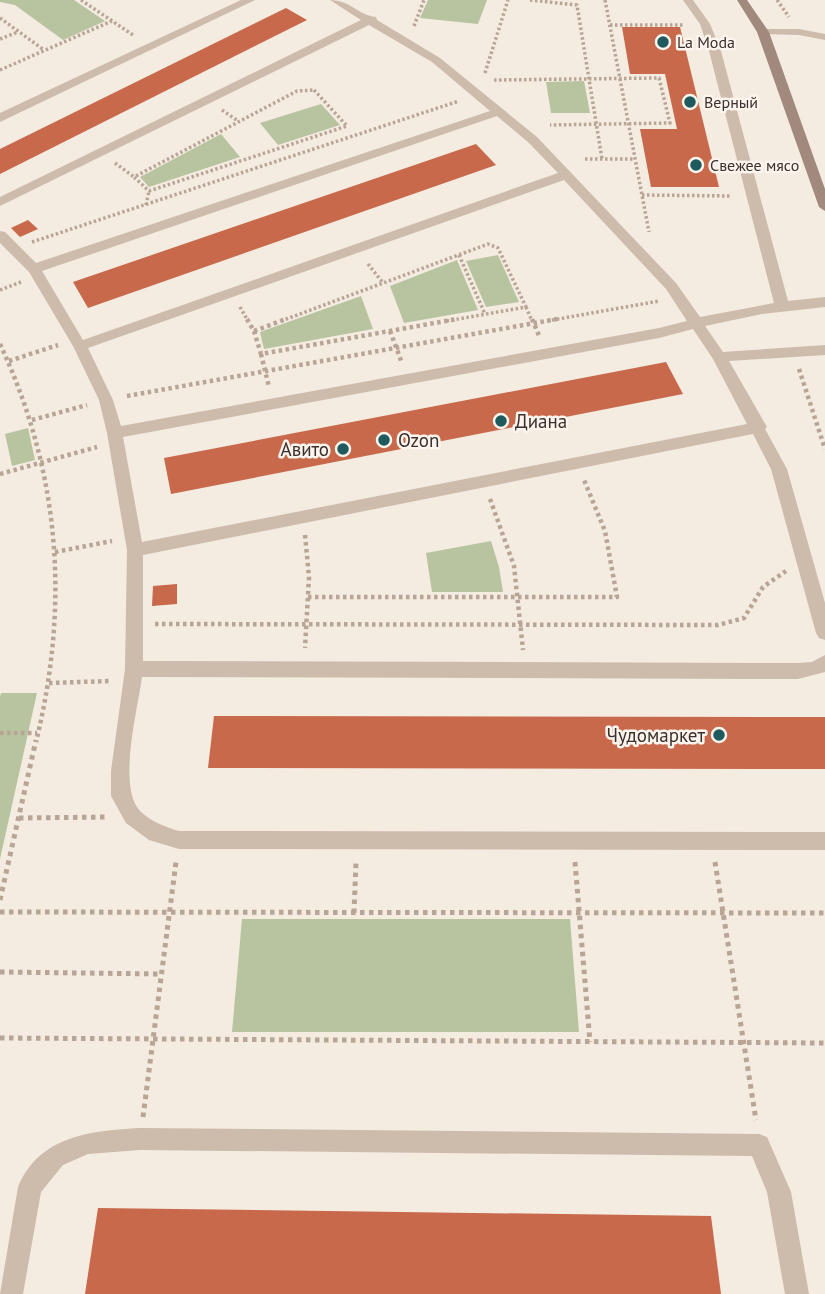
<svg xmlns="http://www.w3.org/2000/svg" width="825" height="1294" viewBox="0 0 825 1294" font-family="'PT Sans',sans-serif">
<rect width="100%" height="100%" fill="#f4ebe1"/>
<g fill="#b8c4a0">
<polygon points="0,0 74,0 105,21 63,40 15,5 0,2"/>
<polygon points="428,0 487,0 478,24 420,18"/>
<polygon points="584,81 590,113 551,113 546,82"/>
<polygon points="321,104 340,125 278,145 260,123"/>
<polygon points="221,134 240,157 149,187 140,177"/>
<polygon points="498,255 519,302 486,307 466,261"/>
<polygon points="457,260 478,310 404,323 390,286"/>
<polygon points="361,296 373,329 264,349 260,332"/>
<polygon points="28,428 35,460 12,466 5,434"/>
<polygon points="491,541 499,567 503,592 432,592 426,553"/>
<polygon points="1,693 37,693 0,859 0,697"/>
<polygon points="242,919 570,919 579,1032 232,1032"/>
</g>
<g fill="#c8694b">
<polygon points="286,8 307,20 0,174 0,149"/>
<polygon points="622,27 680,27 719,187 651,187 640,129 677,129 665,74 630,74"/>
<polygon points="476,144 496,165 88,308 73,282"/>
<polygon points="28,220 38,229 20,237 11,228"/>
<polygon points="666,362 683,394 171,494 164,458"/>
<polygon points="177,584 177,604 152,606 153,586"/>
<polygon points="214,716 825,717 825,769 208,768"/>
<polygon points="98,1208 711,1216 721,1294 85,1294"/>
</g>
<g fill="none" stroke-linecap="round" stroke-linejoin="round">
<g stroke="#b9a596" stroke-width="3.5" stroke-dasharray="2.5 2.5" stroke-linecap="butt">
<polyline points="81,0 133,35"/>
<polyline points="530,0 577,5 602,159"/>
<polyline points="605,0 649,232"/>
<polyline points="777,0 789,17"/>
<polyline points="0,18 44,50"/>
<polyline points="610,25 683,25"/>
<polyline points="414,26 424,0"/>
<polyline points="0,39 18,32"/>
<polyline points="0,70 112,21"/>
<polyline points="485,73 508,0"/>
<polyline points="494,80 659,78 670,123 550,125"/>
<polygon points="314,90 347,126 149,191 134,177 297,91"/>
<polyline points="222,110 238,121"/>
<polyline points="585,159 635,159"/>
<polyline points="115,163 134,177"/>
<polyline points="642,195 732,196"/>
<polyline points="146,205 149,191"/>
<polyline points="32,242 459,101"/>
<polyline points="459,255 485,314"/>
<polyline points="368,264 383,283"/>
<polyline points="0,290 21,282"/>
<polyline points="240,307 248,321"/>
<polyline points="526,307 532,321"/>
<polyline points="281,321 488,244 498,248 526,307 447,321"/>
<polyline points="547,321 659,301"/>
</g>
<g stroke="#b9a596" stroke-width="4.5" stroke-dasharray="3.5 3.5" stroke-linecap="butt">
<polyline points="247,319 254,331"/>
<polyline points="532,319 540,338"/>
<polyline points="254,331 261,354 457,319"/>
<polyline points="254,331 286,319"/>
<polyline points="390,331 402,363"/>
<path d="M0,344C60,473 70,603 36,742"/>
<polyline points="261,354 269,387"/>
<polyline points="9,361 58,345"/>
<polyline points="799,369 825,449"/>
<polyline points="127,396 557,319"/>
<polyline points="32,420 87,405"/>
<polyline points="0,474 97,447"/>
<polyline points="490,499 514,566 523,650"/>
<polyline points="305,535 309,577 305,648"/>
<polyline points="55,552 112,541"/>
<polyline points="308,597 617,597 605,531 584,480"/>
<polyline points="155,624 718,625 744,618 763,587 786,571"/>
<polyline points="49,683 111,681"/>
<polyline points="0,733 37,733"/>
</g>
<g stroke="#b9a596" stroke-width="5" stroke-dasharray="4.5 4.5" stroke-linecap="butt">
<polyline points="19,818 109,817"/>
<polyline points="575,862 590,1042"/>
<polyline points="715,862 756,1120"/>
<polyline points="0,900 36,740"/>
<polyline points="0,912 825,913"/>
<polyline points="354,913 356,861"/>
<polyline points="0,972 161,974"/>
<polyline points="0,1038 825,1043"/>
<polyline points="143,1117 176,862"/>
</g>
<g fill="#cdbbac" fill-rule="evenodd">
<polygon points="241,0 255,0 0,122 0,113"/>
<path d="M330,0C350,0 358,15 376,17L377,20L440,58L537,137L676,283L700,317L774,303L709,51L700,24L683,0H693L710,24L721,51L788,301L825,297V307L762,314L705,326L723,352L825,345V355L729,361L767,427L765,429L787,469L825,603V640L819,638L816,633L771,469L753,434L143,555V661L798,663L812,662L825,655V672L798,679L142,677C138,708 117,787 140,811C150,821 165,827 179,831L825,832V850L179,849L149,840L126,823L111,796V771L125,669L127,550L107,433L99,400L73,346L29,272L0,243V231L5,232L36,263L490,111L432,62L369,25L0,206V197L361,20ZM497,116L529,143L558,173L83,340L42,271ZM564,180L666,289L687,321L659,328L121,426L113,400L88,348ZM693,329L713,359L747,424L142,542L123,437L659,338Z"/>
<polygon points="763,29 799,29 825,34 825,40 799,35 759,34 759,30"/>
<path d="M140,1128L759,1134L767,1137L791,1192L809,1294H785L767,1192L752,1156L140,1150L88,1154L63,1165L41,1192L23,1294H0L18,1187C40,1135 91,1131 140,1128Z"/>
</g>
<polygon fill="#a18a7d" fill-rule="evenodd" points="737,0 747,0 769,32 825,189 825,211 819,207 757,32"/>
</g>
<g fill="#1f5a5e" stroke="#fbf5ee" stroke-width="2.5">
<circle cx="663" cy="42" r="7"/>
<circle cx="690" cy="102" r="7"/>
<circle cx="696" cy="165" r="7"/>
<circle cx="501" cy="421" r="7"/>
<circle cx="384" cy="440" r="7"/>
<circle cx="343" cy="449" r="7"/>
<circle cx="719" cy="735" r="7"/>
</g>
<g text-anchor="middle" stroke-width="5" stroke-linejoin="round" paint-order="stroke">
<g font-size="16" fill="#3b302b" stroke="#fbf5ee" text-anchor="start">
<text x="677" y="48">La Moda</text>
<text x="704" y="108">Верный</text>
<text x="710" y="171">Свежее мясо</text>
</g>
<g font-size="19" fill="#3b302b" stroke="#fbf5ee" text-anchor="start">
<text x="515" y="428">Диана</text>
<text x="398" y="447">Ozon</text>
<text x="329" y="456" text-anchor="end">Авито</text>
<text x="705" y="742" text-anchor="end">Чудомаркет</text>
</g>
</g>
</svg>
